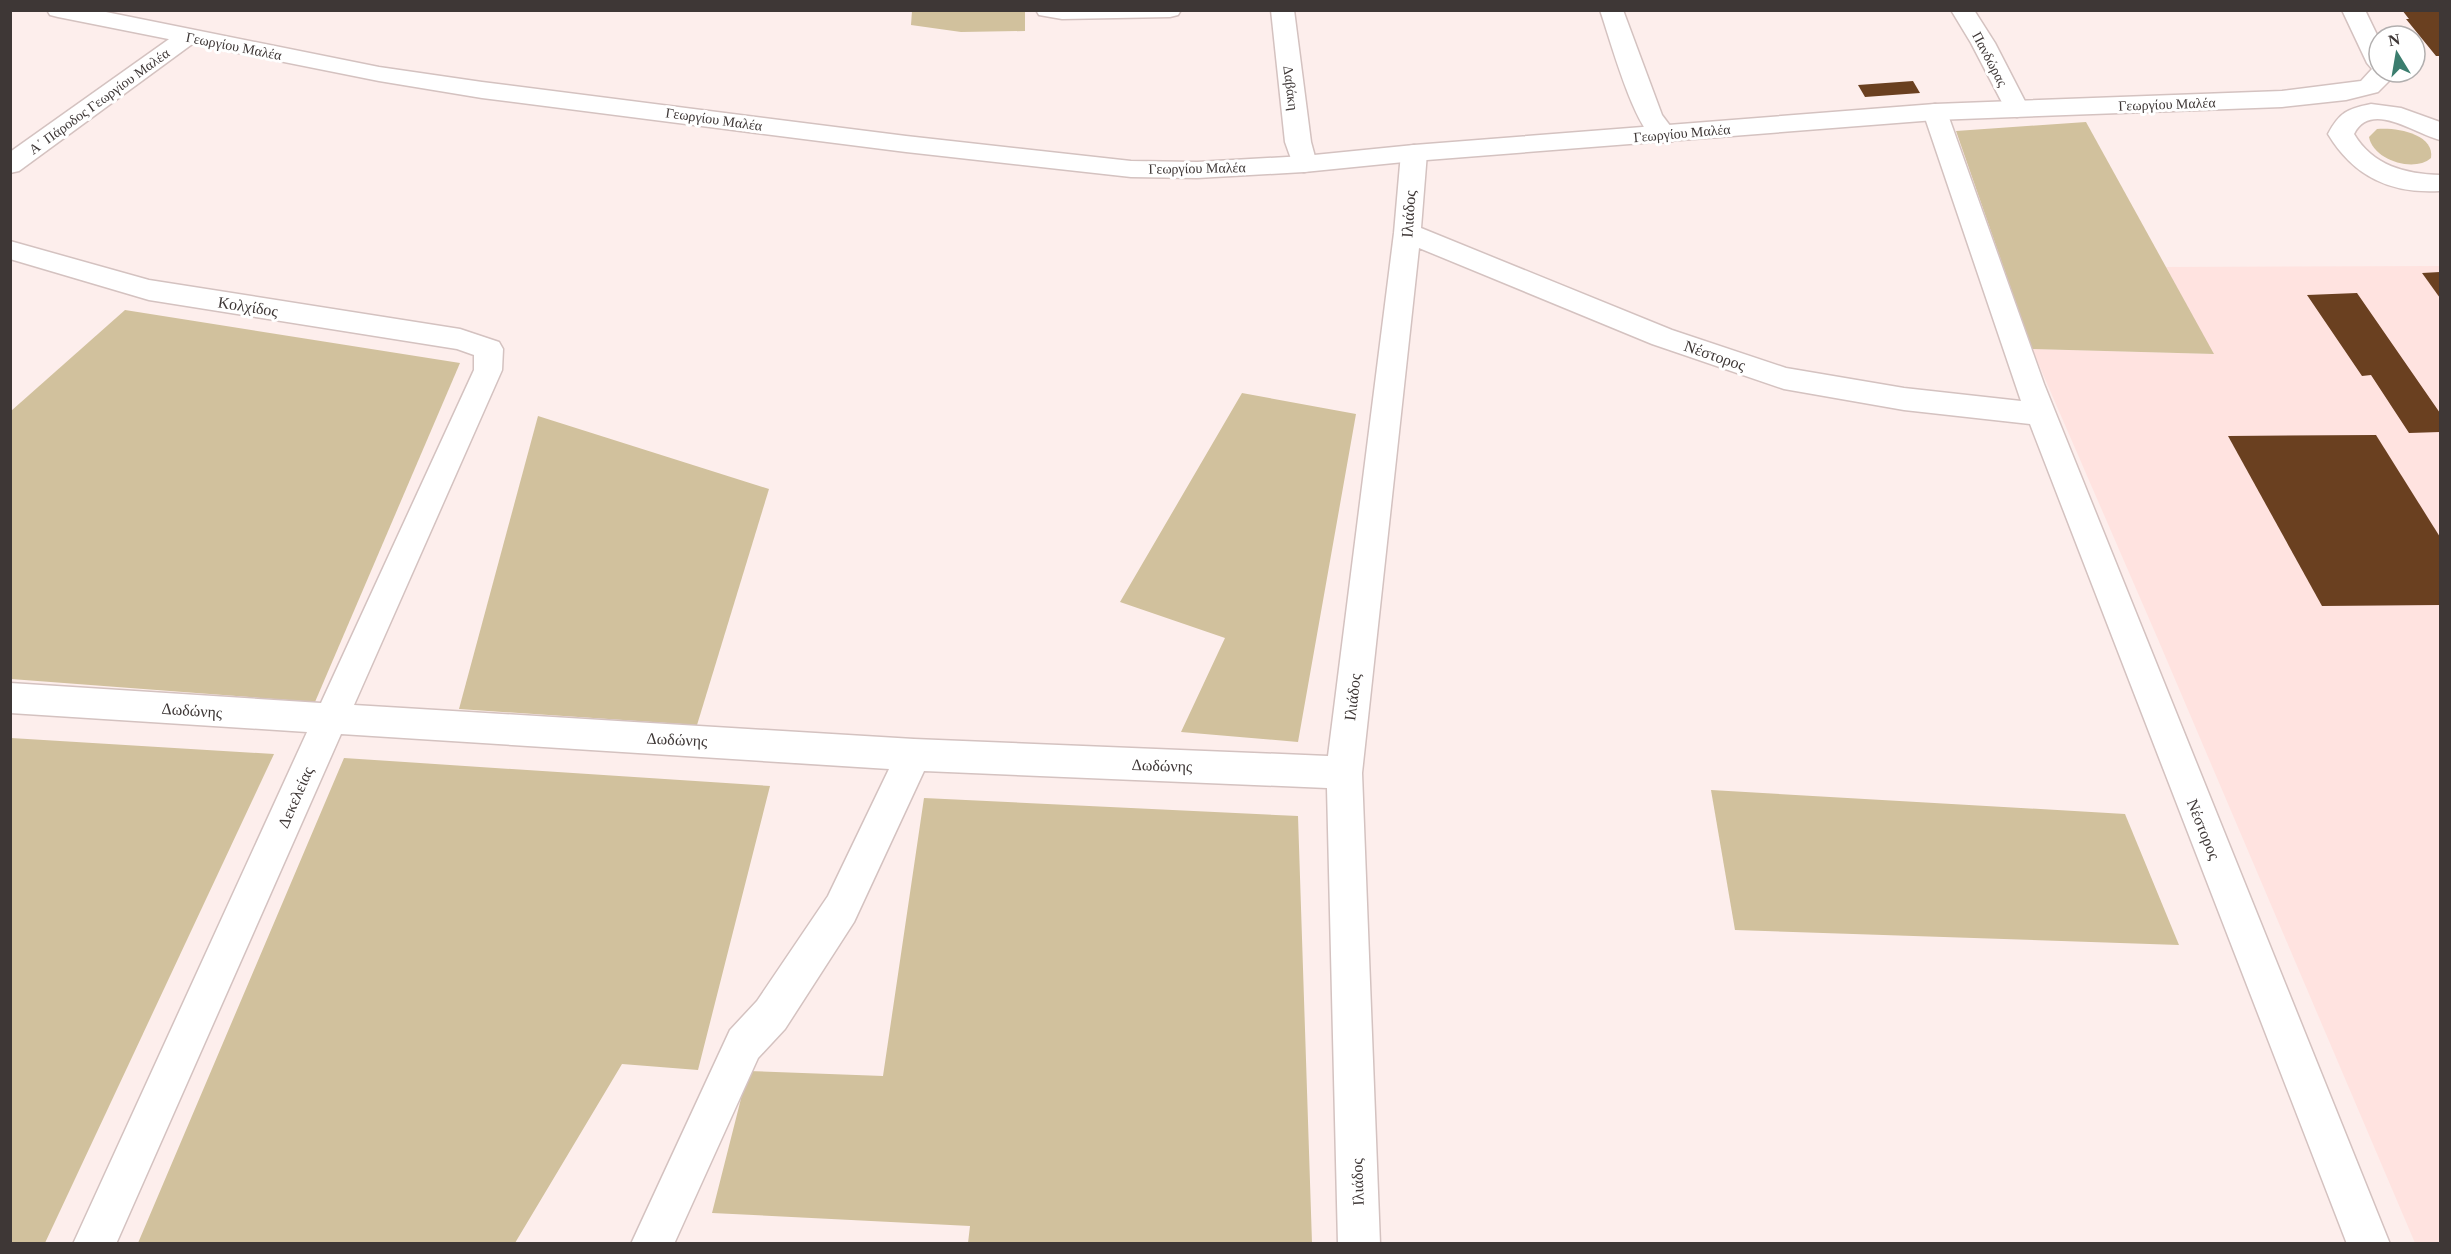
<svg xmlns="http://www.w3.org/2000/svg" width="2451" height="1254" viewBox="0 0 2451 1254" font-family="'Times New Roman',serif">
<rect width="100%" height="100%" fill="#fdeeec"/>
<polygon fill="#ffe3e0" points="2440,266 2440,1243 2415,1243 2157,637 2032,349 2213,354 2166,267"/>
<g fill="#d1c19d">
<polygon points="912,11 1025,11 1025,31 961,32 911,25"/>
<polygon points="2086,122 2214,354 2032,349 1956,131"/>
<path d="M2377,129C2394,127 2435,133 2431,158C2414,173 2373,160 2369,137Z"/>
<polygon points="125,310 460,363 315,702 11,679 11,411"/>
<polygon points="1242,393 1356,414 1298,742 1181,732 1225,638 1120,602"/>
<polygon points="538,416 769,489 697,725 459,709"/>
<polygon points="11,738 274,754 45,1243 11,1243"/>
<polygon points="344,758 770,786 698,1070 622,1064 515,1243 138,1243"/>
<polygon points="1711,790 2125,814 2179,945 1735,930"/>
<polygon points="924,798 1298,816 1312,1243 968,1243 970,1226 712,1213 748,1071 883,1076"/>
</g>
<g fill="#6a4020">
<polygon points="2402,10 2440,10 2440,56 2436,56 2406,19 2409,19"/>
<polygon points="1913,81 1920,93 1865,97 1858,85"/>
<polygon points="2440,272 2440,298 2422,273"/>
<polygon points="2357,293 2440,413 2440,432 2409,433 2371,375 2362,376 2307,295"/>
<polygon points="2376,435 2440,537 2440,605 2322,606 2228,436"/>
</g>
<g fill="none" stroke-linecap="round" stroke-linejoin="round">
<defs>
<g id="minor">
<polygon points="1036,10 1181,10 1178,15 1170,17 1062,19 1039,15"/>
<polygon points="1271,10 1294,10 1311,142 1317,164 1313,170 1304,172 1295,170 1285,142"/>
<path d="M1600,10H1623L1662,115L1677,135L1673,141C1667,142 1660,144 1655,140C1633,124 1610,39 1600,10Z"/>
<polygon points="1951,10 1974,10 1995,43 2029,109 2026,114 2017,117 2008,114 1971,43"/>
<polygon points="187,30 195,32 199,37 195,42 19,171 10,173 10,152 179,32"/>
<polygon points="1935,104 1944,106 1947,112 2044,384 2390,1244 2347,1244 2030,424 1904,410 1784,389 1652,344 1419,248 1362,773 1380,1244 1338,1244 1327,788 924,771 854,922 785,1029 758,1058 674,1244 631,1244 730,1030 757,1001 828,896 889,769 341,734 116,1244 73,1244 307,732 10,713 10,683 321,703 474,370 474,355 457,349 149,300 10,259 10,241 149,280 460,329 499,342 503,349 502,370 354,705 914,739 1328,756 1394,233 1401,153 1405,147 1414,145 1423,147 1427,153 1421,228 1672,330 1786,368 1904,388 2021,401 1923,112 1926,106"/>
</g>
<g id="tertiary">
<polygon points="47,10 96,10 379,67 482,82 906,136 1131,161 1197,162 1304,156 1414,145 1935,104 2282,91 2361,81 2372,69 2367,63 2342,10 2365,10 2379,39 2379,72 2394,72 2395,75 2378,92 2346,100 2282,107 1935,120 1414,161 1304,172 1197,178 1131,177 906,152 482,98 379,81 58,17 50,15"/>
<path d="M2371,104L2401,108L2440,122V140C2415,134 2371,100 2354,134C2373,166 2406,174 2440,175V191C2391,194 2354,177 2328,134C2340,112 2347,109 2371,104Z"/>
</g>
</defs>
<use href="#minor" stroke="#d4c2c0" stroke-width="3"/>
<use href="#tertiary" stroke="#d4c2c0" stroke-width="3"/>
<use href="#minor" fill="#fff" fill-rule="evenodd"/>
<use href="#tertiary" fill="#fff" fill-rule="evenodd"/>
</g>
<g text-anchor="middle" stroke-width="6" stroke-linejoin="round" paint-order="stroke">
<g font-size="14" fill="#3e3736" stroke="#fff">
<text transform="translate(234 46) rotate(11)" y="5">Γεωργίου Μαλέα</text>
<text transform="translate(1990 59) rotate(62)" y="5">Πανδώρας</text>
<text transform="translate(1291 88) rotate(83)" y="5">Δαβάκη</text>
<text transform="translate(99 101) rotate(-36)" y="5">Α΄ Πάροδος Γεωργίου Μαλέα</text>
<text transform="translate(2167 104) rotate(-2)" y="5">Γεωργίου Μαλέα</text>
<text transform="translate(714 119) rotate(8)" y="5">Γεωργίου Μαλέα</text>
<text transform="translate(1682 133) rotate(-5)" y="5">Γεωργίου Μαλέα</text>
<text transform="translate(1197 168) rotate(-1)" y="5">Γεωργίου Μαλέα</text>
</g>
<g font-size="16" fill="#3e3736" stroke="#fff">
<text transform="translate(1408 214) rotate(-86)" y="6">Ιλιάδος</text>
<text transform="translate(248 306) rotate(9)" y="6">Κολχίδος</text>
<text transform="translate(1715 355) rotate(19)" y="6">Νέστορος</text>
<text transform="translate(1352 697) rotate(-83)" y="6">Ιλιάδος</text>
<text transform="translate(192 710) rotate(4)" y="6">Δωδώνης</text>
<text transform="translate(677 739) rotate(3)" y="6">Δωδώνης</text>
<text transform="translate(1162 765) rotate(2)" y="6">Δωδώνης</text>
<text transform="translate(295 797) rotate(-66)" y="6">Δεκελείας</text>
<text transform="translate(2204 829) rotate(68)" y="6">Νέστορος</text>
<text transform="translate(1357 1182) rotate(-92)" y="6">Ιλιάδος</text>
</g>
</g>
<rect width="2451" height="1254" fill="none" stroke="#3e3736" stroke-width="24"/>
<g transform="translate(2397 54) rotate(349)"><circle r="28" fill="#ffffff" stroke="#b2afaf" stroke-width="1.5"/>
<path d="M0-4.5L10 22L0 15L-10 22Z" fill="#3b7d6e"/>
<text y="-9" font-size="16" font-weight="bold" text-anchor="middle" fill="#3e3736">N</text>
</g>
</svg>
